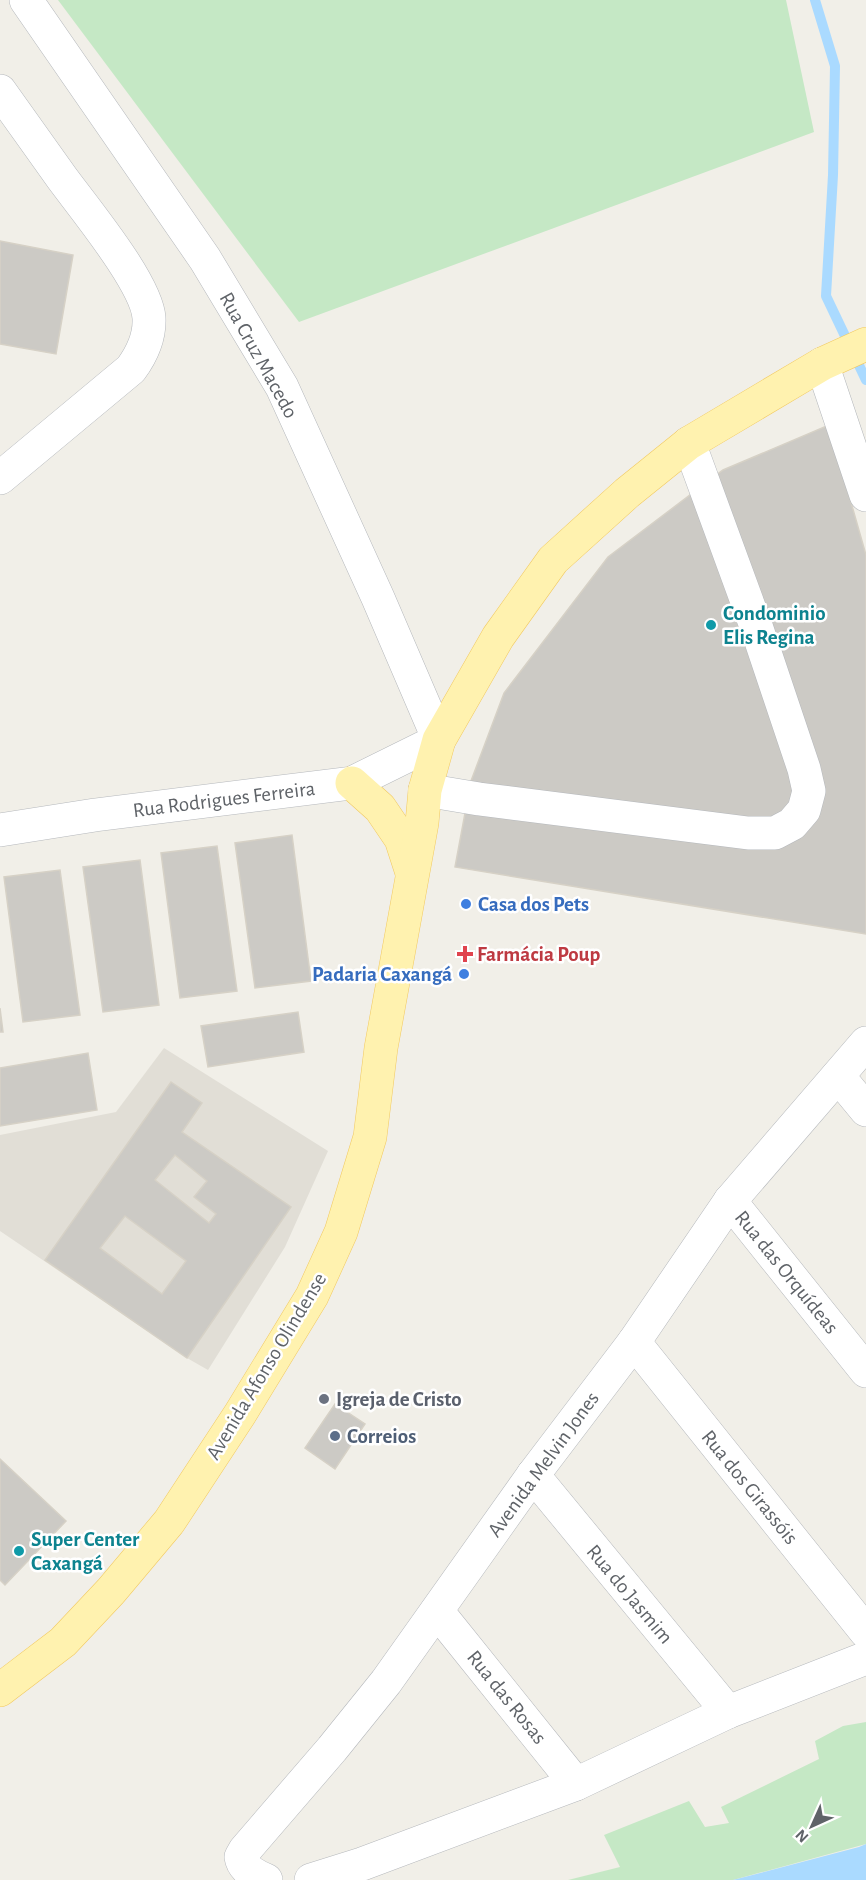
<svg xmlns="http://www.w3.org/2000/svg" width="866" height="1880" viewBox="0 0 866 1880" font-family="'Alegreya Sans',sans-serif">
<rect width="100%" height="100%" fill="#f1efe8"/>
<polygon fill="#e1ded6" points="164,1048 328,1151 285,1247 208,1370 187,1358 0,1231 0,1135 116,1112"/>
<g fill="#c5e8c5">
<polygon points="58,0 786,0 814,132 299,322"/>
<polygon points="866,1722 866,1844 733,1880 568,1880 620,1867 604,1835 689,1801 705,1827 729,1823 721,1807 819,1759 815,1741 843,1726"/>
</g>
<polygon fill="#aadaff" points="866,1844 866,1880 733,1880 859,1847"/>
<g fill="none" stroke-linecap="round" stroke-linejoin="round">
<polyline stroke="#aadaff" stroke-width="10" points="815,0 835,66 833,175 826,296 866,380"/>
</g>
<g fill="#cccac5" stroke="#d6d1c6" stroke-width="1.5" fill-rule="evenodd">
<polygon points="0,241 73,255 56,354 0,344"/>
<polygon points="829,425 866,555 866,934 455,867 471,781 504,693 608,557 723,470"/>
<polygon points="292,835 311,981 255,988 235,843"/>
<polygon points="217,846 237,991 180,998 161,853"/>
<polygon points="140,860 159,1005 103,1012 83,867"/>
<polygon points="60,870 80,1015 23,1022 4,877"/>
<polygon points="0,1008 3,1032 0,1032"/>
<polygon points="298,1012 304,1052 208,1067 201,1026"/>
<polygon points="88,1053 97,1110 0,1126 0,1068"/>
<path d="M171,1082L202,1103L182,1132L291,1207L187,1358L45,1260ZM175,1155L207,1181L194,1197L216,1214L209,1223L155,1180ZM125,1216L186,1261L162,1294L100,1248Z"/>
<polygon points="335,1404 365,1424 335,1469 305,1448"/>
<polygon points="0,1459 66,1521 5,1585 0,1580"/>
</g>
<g fill="none" stroke-linecap="round" stroke-linejoin="round">
<defs>
<g id="minor">
<path d="M0,91C21,120 41,149 62,178C84,208 147,284 149,318C150,338 142,354 131,369L0,478"/>
<polyline points="822,364 866,495"/>
<polyline points="425,790 479,799 748,833 775,833 792,824 804,810 809,791 804,769 756,626 689,443"/>
<polyline points="0,830 95,815 352,783 439,740 378,598 282,387 205,259 26,0"/>
<polyline points="838,1076 866,1110"/>
<polyline points="730,1201 866,1371"/>
<polyline points="634,1342 866,1632"/>
<polyline points="533,1475 728,1712"/>
<polyline points="437,1611 576,1784"/>
<path d="M266,1880C256,1876 243,1869 241,1857L245,1850L332,1749L386,1682L533,1475L634,1342L730,1201L866,1043"/>
<polyline points="311,1880 362,1864 576,1784 728,1712 866,1658"/>
</g>
<g id="major">
<polyline points="352,783 380,808 401,839 412,873"/>
<polyline points="0,1690 63,1642 111,1591 169,1522 240,1414 312,1296 341,1232 370,1137 381,1048 422,823 425,790 439,740 498,637 553,560 627,493 689,443 822,364 866,344"/>
</g>
</defs>
<use href="#minor" stroke="#b5b8bc" stroke-width="34"/>
<use href="#major" stroke="#f2c960" stroke-width="34"/>
<use href="#minor" stroke="#fff" stroke-width="33"/>
<use href="#major" stroke="#fff2af" stroke-width="33"/>
</g>
<g fill="#0f9aa8" stroke="#fff" stroke-width="2">
<circle cx="711" cy="625" r="6"/>
<circle cx="19" cy="1551" r="6"/>
</g>
<g fill="#3f7fe0" stroke="#fff" stroke-width="2">
<circle cx="466" cy="904" r="6"/>
<circle cx="464" cy="974" r="6"/>
</g>
<path fill="#e0444e" stroke="#fff" stroke-width="2" d="M462 945h6v6h6v6h-6v6h-6v-6h-6v-6h6z"/>
<circle fill="#6b7280" stroke="#fff" stroke-width="2" cx="324" cy="1399" r="6"/>
<circle fill="#5c6f8a" stroke="#fff" stroke-width="2" cx="335" cy="1436" r="6"/>
<g text-anchor="middle" stroke-width="5" stroke-linejoin="round" paint-order="stroke">
<g font-size="21" fill="#5f6368" stroke="#fff">
<text transform="translate(259 355) rotate(61)" y="7">Rua Cruz Macedo</text>
<text transform="translate(224 799) rotate(-7)" y="7">Rua Rodrigues Ferreira</text>
<text transform="translate(787 1272) rotate(51)" y="7">Rua das Orquídeas</text>
<text transform="translate(266 1366) rotate(-59)" y="7">Avenida Afonso Olindense</text>
<text transform="translate(543 1464) rotate(-54)" y="7">Avenida Melvin Jones</text>
<text transform="translate(750 1487) rotate(51)" y="7">Rua dos Girassóis</text>
<text transform="translate(630 1594) rotate(50)" y="7">Rua do Jasmim</text>
<text transform="translate(507 1697) rotate(51)" y="7">Rua das Rosas</text>
</g>
<g font-size="21" font-weight="bold" fill="#0d838f" stroke="#fff" text-anchor="start">
<text x="723" y="620">Condominio<tspan x="723" dy="24">Elis Regina</tspan></text>
<text x="31" y="1546">Super Center<tspan x="31" dy="24">Caxangá</tspan></text>
</g>
<g font-size="21" font-weight="bold" fill="#366cbe" stroke="#fff" text-anchor="start">
<text x="478" y="911">Casa dos Pets</text>
<text x="452" y="981" text-anchor="end">Padaria Caxangá</text>
</g>
<g font-size="21" font-weight="bold" fill="#be3a42" stroke="#fff" text-anchor="start">
<text x="477" y="961">Farmácia Poup</text>
</g>
<g font-size="21" font-weight="bold" fill="#5b616d" stroke="#fff" text-anchor="start">
<text x="336" y="1406">Igreja de Cristo</text>
</g>
<g font-size="21" font-weight="bold" fill="#4e5e75" stroke="#fff" text-anchor="start">
<text x="347" y="1443">Correios</text>
</g>
</g>
<g transform="translate(812 1826) rotate(225)" stroke="#ffffff" stroke-width="4.5" paint-order="stroke">
<path d="M0-4.5L10 22L0 15L-10 22Z" fill="#5f6368"/>
<text y="-9" font-size="16" font-weight="bold" text-anchor="middle" fill="#5f6368">N</text>
</g>
</svg>
